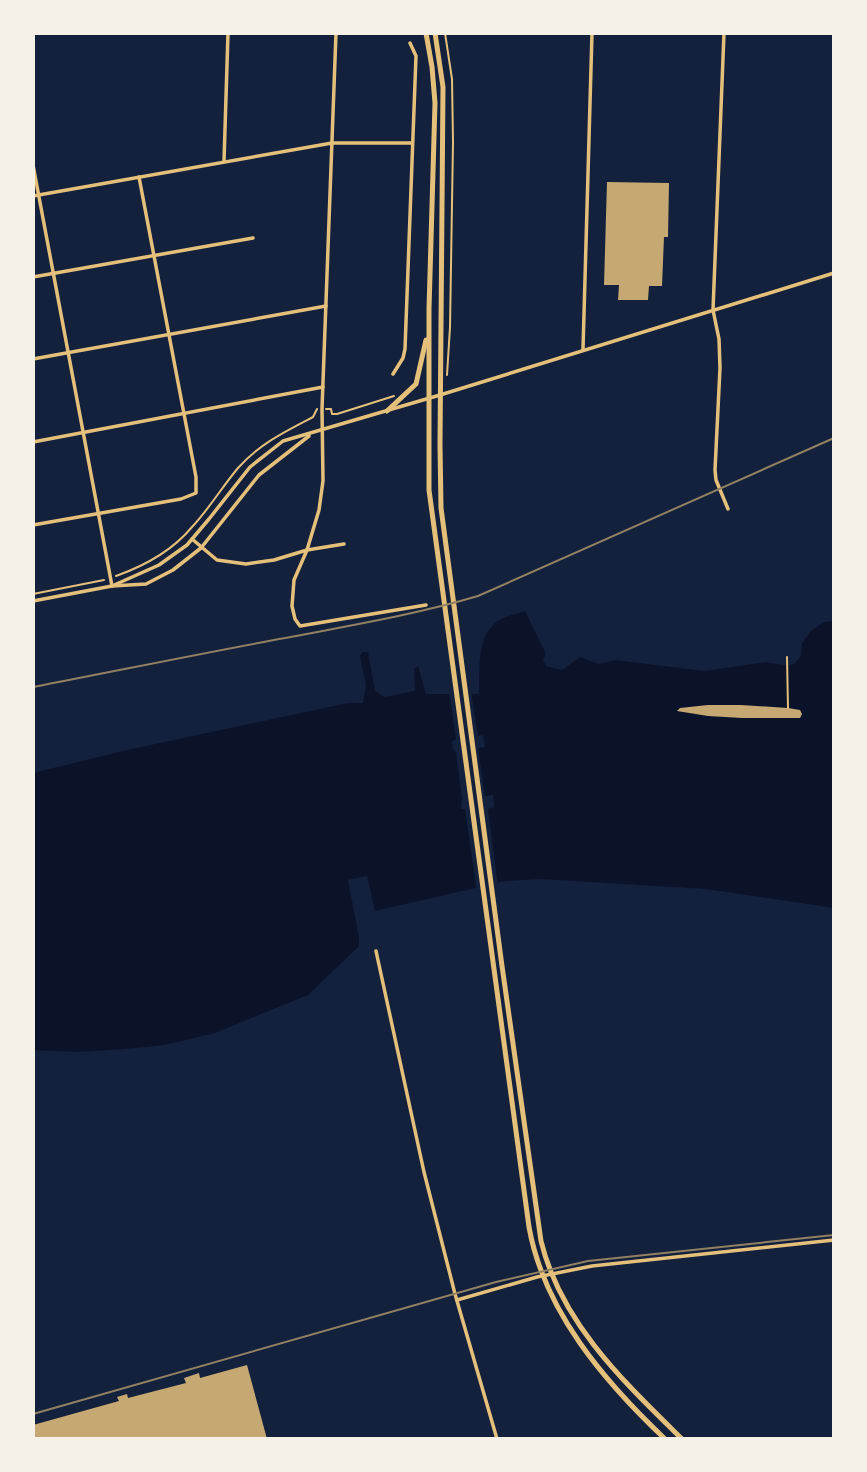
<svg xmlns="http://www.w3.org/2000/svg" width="867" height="1472" viewBox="0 0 867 1472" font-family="Inter,sans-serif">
<rect width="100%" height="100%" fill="#14213d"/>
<path fill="#0b132b" d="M525,611L546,654L543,659L546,666L562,670L580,657L599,664L615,660L705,671L766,662L788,666L794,664L801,656L802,643L811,631L824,622L834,621V908L706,889L540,879L506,881L375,911L367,876L348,880L359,937V946L308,995L215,1033L165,1045L125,1049L77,1052L33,1050V773L127,750L348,703H363L366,685L360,656L362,652H368L375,691L384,697L415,691L414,669L418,666L426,694H479C480,673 476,640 494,624C501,617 516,614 525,611Z"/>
<polygon fill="#14213d" points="449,691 471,691 478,736 483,735 485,747 478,748 485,796 493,795 494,807 488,809 498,887 477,892 465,809 461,809 462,799 456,752 453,749 452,742 456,739"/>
<g fill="#c6a872">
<polygon points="607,182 669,183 668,237 664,237 662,286 649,286 648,300 618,300 619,285 604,285"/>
<polygon points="708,705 741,705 788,708 800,710 802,714 800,718 742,718 708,716 677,711 680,708"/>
<polygon points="247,1365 267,1439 33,1439 33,1425 119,1401 117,1397 127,1394 128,1398 186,1383 184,1378 199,1373 200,1378"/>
</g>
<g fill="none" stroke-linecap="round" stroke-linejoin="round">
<g stroke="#e5c07b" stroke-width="2">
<polyline points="445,33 452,79 453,142 450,327 447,375"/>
<polyline points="326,409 331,409 332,414 337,414 394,396"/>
<path d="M116,576C144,566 173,550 192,527C209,509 222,487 238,468C259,444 286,431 313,417L317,409"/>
<polyline points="33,594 104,580"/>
<polyline points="787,657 788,708"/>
</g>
<g stroke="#e5c07b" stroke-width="3.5">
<polyline points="336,33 322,409 323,481 319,510 307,550 294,580 292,606 295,619 300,626 426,605"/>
<polyline points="724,33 713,310 719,339 720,368 715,470 716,480 728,509"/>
<polyline points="224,161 228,33"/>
<polyline points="33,165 112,586"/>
<polyline points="33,196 332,143 412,143"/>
<polyline points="33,277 253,238"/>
<polyline points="583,349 592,33"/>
<polyline points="33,359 326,306"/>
<polyline points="393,374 403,358 405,349 416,56 410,43"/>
<polyline points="33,442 323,387"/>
<polyline points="33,525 181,499 196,493 196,477 139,177"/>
<polyline points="192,539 217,560 246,564 274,560 307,550 344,544"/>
<polyline points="112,586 159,565 187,545 209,519 250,467 283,441 440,395 834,273"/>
<polyline points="33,601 112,586 146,584 173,570 201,548 259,475 309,436"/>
<polyline points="376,951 424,1172 455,1294 497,1439"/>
<polyline points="457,1300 537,1277 592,1266 834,1240"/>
</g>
<g stroke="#e5c07b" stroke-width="5">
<path d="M426,33L432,67L435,103L429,309V490L529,1227C544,1311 604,1381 665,1439"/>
<path d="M435,33L443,87L440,445L441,508L502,966L541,1241C561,1323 624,1382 682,1439"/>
<polyline points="387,411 416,384 426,340"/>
</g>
<g stroke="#918062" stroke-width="2">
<path d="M33,687C121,670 208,652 296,636C358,624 417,614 478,596L834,438"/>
<polyline points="33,1414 496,1282 588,1261 834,1235"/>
</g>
</g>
<rect width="867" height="1472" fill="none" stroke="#f6f1e7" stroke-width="70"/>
</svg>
